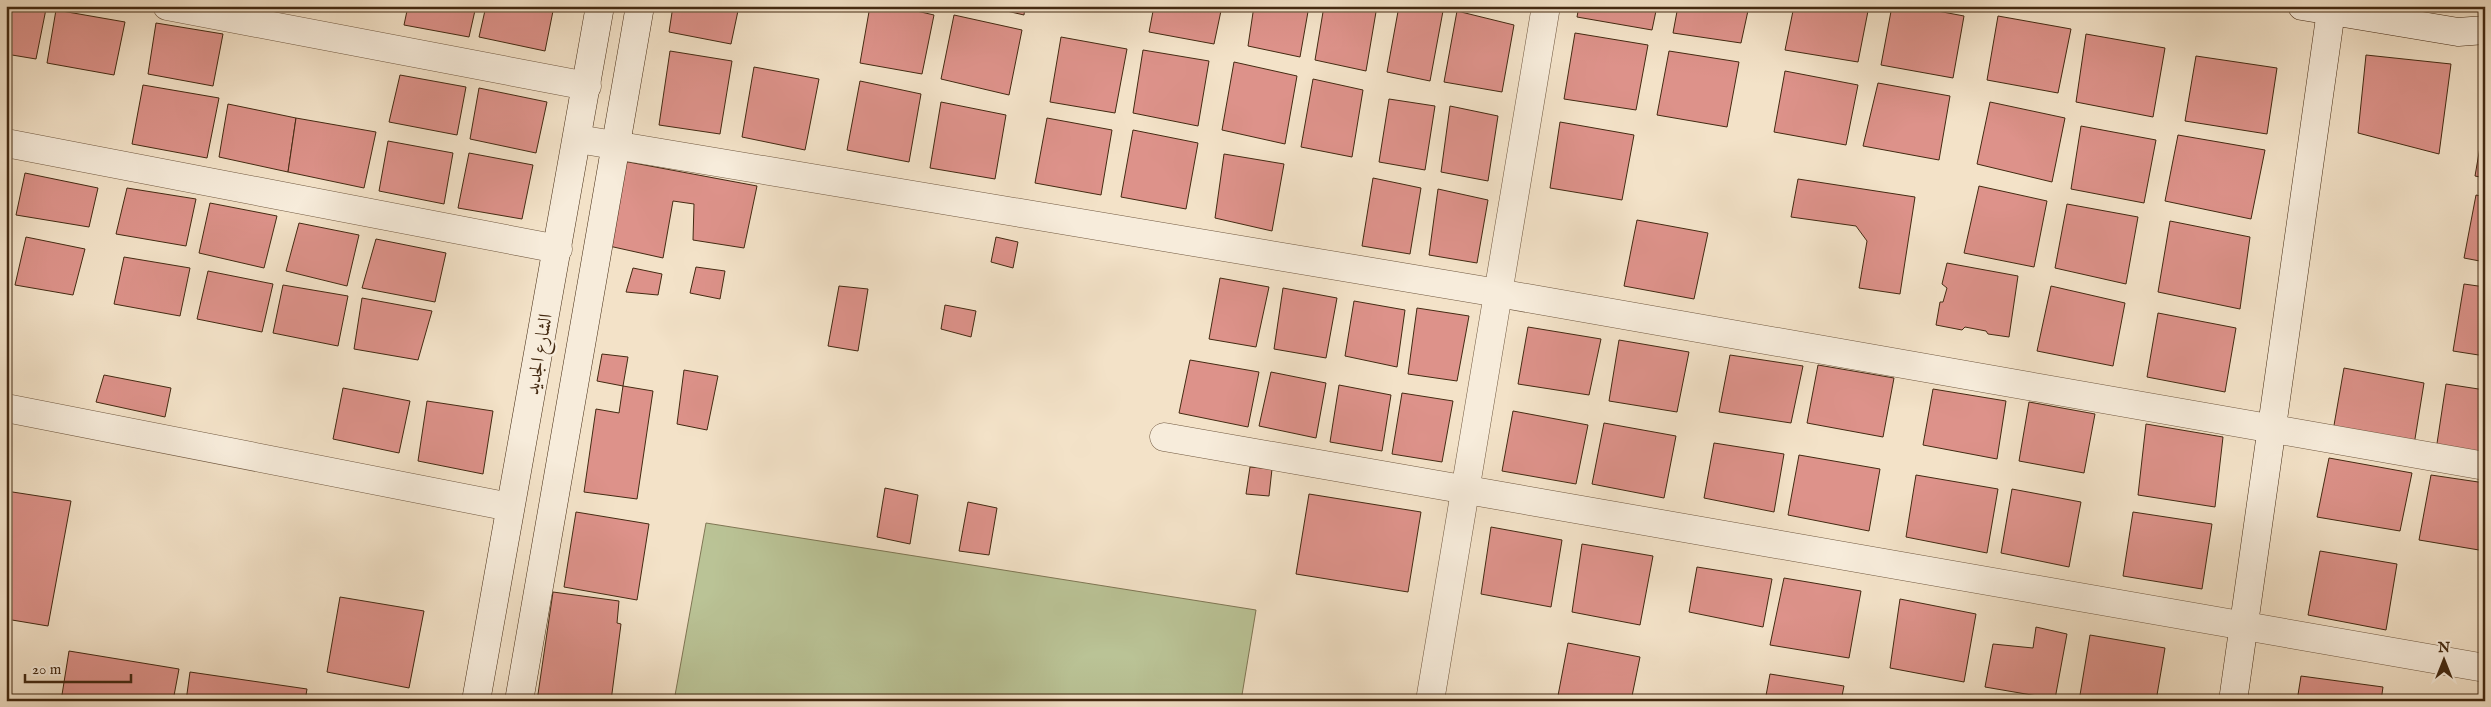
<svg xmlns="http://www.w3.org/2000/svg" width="2491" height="707" viewBox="0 0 2491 707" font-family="'IM FELL English',Amiri,serif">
<rect width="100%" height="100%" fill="#f3e2c8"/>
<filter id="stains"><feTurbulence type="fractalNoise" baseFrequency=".004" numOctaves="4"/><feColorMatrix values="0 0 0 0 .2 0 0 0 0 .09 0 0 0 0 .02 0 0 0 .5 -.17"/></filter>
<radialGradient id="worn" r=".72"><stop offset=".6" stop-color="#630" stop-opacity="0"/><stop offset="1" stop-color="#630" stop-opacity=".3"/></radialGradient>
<polygon fill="#bac396" stroke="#7f7654" points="706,523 1256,610 1241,701 674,701"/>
<g fill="#dd928a" stroke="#442a12">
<polygon points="6,6 46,9 36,59 6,54"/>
<polygon points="408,6 476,6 469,37 404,25"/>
<polygon points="486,6 554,6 545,51 479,37"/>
<polygon points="673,6 739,6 731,44 669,32"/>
<polygon points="870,6 895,6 934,15 922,74 860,63"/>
<polygon points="985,6 1025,6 1024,15"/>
<polygon points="1154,6 1222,6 1214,44 1149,32"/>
<polygon points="1254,6 1309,6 1300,57 1248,46"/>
<polygon points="1324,6 1377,6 1366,71 1315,60"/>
<polygon points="1399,6 1423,6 1443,11 1430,81 1387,72"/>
<polygon points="1579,6 1657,6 1652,30 1577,17"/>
<polygon points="1678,6 1749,6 1741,43 1673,33"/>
<polygon points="1794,6 1869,6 1858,62 1785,50"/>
<polygon points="1892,6 1911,6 1964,16 1953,78 1881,65"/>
<polygon points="56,10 125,22 114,75 47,63"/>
<polygon points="1457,11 1514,25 1502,92 1444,82"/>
<polygon points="954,15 1022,30 1009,95 941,79"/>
<polygon points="1998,16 2071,29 2058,93 1987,80"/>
<polygon points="156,23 223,34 213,86 148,74"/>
<polygon points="1575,33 1648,45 1636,110 1564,99"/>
<polygon points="2086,34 2165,48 2153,117 2076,102"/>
<polygon points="1061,37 1127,49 1115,113 1050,102"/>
<polygon points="1143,50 1209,61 1198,126 1133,113"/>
<polygon points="670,51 732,61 720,134 659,125"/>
<polygon points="1669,51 1739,62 1727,127 1657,115"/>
<polygon points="2366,55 2451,64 2439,154 2358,133"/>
<polygon points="2196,56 2277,68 2267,134 2185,121"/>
<polygon points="1234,62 1297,76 1285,144 1222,130"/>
<polygon points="754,67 819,79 805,150 742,137"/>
<polygon points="1785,71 1858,85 1846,145 1774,132"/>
<polygon points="400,75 466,87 457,135 389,122"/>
<polygon points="1313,79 1363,90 1352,157 1301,147"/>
<polygon points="860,81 921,94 909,162 847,150"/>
<polygon points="1878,83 1950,96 1939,160 1863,146"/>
<polygon points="143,85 219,98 207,158 132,144"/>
<polygon points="479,88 547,102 536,153 470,139"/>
<polygon points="1389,99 1435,106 1425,170 1379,162"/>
<polygon points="941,102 1006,115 995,179 930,168"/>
<polygon points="1990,102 2065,118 2052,182 1977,164"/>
<polygon points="228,104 296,118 288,172 219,157"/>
<polygon points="1450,106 1498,116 1488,181 1441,172"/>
<polygon points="296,118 376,132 364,188 288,172"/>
<polygon points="1047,118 1112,130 1101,195 1035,183"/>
<polygon points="2485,118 2485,178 2475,176"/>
<polygon points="1560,122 1634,135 1622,200 1550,188"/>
<polygon points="2081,126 2156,140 2144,203 2071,189"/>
<polygon points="1133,130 1198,143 1186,209 1121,197"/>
<polygon points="2178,135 2265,150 2251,219 2165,201"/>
<polygon points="388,141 453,153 444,204 379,191"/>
<polygon points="469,153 533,165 522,219 458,208"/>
<polygon points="1224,154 1284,164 1272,231 1215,218"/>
<polygon points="623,161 757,186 744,248 693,240 694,204 673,201 663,258 609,246"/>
<polygon points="25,173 98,188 89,227 16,215"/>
<polygon points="1373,178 1421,188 1410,254 1362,246"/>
<polygon points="1798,179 1915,197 1900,294 1859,288 1867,241 1856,226 1791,217"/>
<polygon points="1979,186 2047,201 2034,267 1964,253"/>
<polygon points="127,188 196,199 186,246 116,234"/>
<polygon points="1438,189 1488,200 1477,263 1429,255"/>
<polygon points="2476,195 2485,197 2485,262 2464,258"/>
<polygon points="210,203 277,216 264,268 199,253"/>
<polygon points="2067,204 2138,217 2126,284 2055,268"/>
<polygon points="1637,220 1708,233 1694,299 1624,286"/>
<polygon points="2170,221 2250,237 2240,309 2158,292"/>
<polygon points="299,223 359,235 347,286 286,271"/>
<polygon points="26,237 85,249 73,295 15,285"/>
<polygon points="996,237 1018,242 1013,268 991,262"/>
<polygon points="376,239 446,253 435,302 362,288"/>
<polygon points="124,257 190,268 180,316 114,304"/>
<polygon points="1947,263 2018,276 2009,337 1988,334 1986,331 1965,327 1962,330 1936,325 1940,302 1943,302 1947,288 1942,284"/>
<polygon points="696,267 725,271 720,299 690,293"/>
<polygon points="633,268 662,274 658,295 626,292"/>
<polygon points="208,271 273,284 262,332 197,319"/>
<polygon points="1220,278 1269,287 1256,347 1209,339"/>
<polygon points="2464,284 2485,287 2485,356 2453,351"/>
<polygon points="283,285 348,296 338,346 273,333"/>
<polygon points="839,286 868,289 858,351 828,346"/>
<polygon points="2051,286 2125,303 2113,366 2037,351"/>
<polygon points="1283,288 1337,298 1326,358 1274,349"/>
<polygon points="362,298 432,311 418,360 354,349"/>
<polygon points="1354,301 1405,310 1397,367 1345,356"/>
<polygon points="945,305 976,311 971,337 941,329"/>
<polygon points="1417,308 1469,316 1457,381 1408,374"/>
<polygon points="2158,313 2236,328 2225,392 2147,377"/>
<polygon points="1528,327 1601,339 1589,395 1518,384"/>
<polygon points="1619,340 1689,352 1677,412 1609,401"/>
<polygon points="602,354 628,357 623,386 597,381"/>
<polygon points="1730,355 1803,366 1791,423 1719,412"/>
<polygon points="1190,360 1259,372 1248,427 1179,413"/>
<polygon points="1818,365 1894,378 1883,437 1807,423"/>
<polygon points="2344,368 2424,383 2414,445 2333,431"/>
<polygon points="684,370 718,376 707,430 677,424"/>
<polygon points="1271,372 1326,383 1316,438 1259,426"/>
<polygon points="104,375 171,388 165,417 96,402"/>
<polygon points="2446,384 2485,390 2485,458 2436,450"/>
<polygon points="1339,385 1391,395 1382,451 1330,442"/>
<polygon points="623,386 653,391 637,499 584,492 596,409 619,413"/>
<polygon points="343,388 410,401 399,453 333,439"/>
<polygon points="1933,389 2006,401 1997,459 1923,445"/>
<polygon points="1402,393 1453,401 1442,462 1392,454"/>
<polygon points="427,401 493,411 483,474 418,461"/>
<polygon points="2029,402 2095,414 2084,473 2019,461"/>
<polygon points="1513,411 1588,425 1576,484 1502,471"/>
<polygon points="1604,423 1676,436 1664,498 1592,484"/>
<polygon points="2146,424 2223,437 2215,507 2138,495"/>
<polygon points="1714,443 1784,454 1774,512 1704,498"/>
<polygon points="1799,455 1880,469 1869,531 1788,515"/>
<polygon points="2329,458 2412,473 2400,531 2317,517"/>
<polygon points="1250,467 1272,469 1269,496 1246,494"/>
<polygon points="1916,475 1998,489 1987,553 1906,537"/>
<polygon points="2431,475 2485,483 2485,551 2419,540"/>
<polygon points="885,488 918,495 910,544 877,537"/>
<polygon points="2012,489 2081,502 2069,567 2001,553"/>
<polygon points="6,491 71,501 48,626 6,619"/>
<polygon points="1309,494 1421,512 1408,592 1296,574"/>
<polygon points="968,502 997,508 989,555 959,551"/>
<polygon points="576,512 649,524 637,600 564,587"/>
<polygon points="2133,512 2212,524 2202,589 2123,576"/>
<polygon points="1491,527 1562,540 1551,607 1481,594"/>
<polygon points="1582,544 1653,556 1640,625 1572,612"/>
<polygon points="2320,551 2397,564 2386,630 2308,615"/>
<polygon points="1697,567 1772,579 1763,627 1689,612"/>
<polygon points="1784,578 1861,591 1849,658 1770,645"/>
<polygon points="553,592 619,601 617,623 621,624 611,701 537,701"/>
<polygon points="340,597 424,611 409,688 327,672"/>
<polygon points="1900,599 1976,614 1964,682 1890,668"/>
<polygon points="2036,627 2067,634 2055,699 1985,687 1993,644 2033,648"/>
<polygon points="2090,635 2165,648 2156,701 2079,701"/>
<polygon points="1568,643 1640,657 1631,701 1557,701"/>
<polygon points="69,651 179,669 173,701 61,701"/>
<polygon points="190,672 307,689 305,701 186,701"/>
<polygon points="1770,674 1844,686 1841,701 1765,701"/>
<polygon points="2301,676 2383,687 2381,701 2297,701"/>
<polygon points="2406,696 2435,701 2405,701"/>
</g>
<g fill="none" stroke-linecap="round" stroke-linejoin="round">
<defs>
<g id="street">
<polyline points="167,6 587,86"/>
<polyline points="578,139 1498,293 2485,466"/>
<polyline points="6,143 558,249"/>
<polyline points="6,408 510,507"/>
<polyline points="1164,437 2485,668"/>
<polyline points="1430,701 1546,6"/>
</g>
<g id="secondary">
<polyline points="2302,6 2458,32 2485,30"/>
<polyline points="476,701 600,6"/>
<polyline points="519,701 640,6"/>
<polyline points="2233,701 2331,11"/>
</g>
</defs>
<use href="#street" stroke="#705840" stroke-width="29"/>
<use href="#secondary" stroke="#442a12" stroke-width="29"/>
<use href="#street" stroke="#f7ecdb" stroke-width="28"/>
<use href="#secondary" stroke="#f7ecdb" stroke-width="28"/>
</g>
<g text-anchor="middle" stroke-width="4.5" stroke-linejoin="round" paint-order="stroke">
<g font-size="19" fill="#442a12" stroke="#f7ecdb">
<text transform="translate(538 354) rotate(-80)" y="7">الشارع الجديد</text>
</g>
</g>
<rect width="2491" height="707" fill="none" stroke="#f3e2c8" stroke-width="25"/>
<rect x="8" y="8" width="2476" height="692" fill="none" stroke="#442a12" stroke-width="2.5"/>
<rect x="12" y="12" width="2466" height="682" fill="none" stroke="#442a12"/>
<g transform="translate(2444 660)" stroke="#f7ecdb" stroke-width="4" paint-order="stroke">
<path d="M0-4L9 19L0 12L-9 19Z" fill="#442a12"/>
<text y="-8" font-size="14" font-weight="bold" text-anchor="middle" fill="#442a12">N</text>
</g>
<path d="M25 674v8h106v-8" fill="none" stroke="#442a12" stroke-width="2.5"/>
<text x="32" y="674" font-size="15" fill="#442a12" stroke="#f7ecdb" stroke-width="4" paint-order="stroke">20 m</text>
<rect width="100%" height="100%" filter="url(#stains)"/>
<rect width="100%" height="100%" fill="url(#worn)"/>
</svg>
